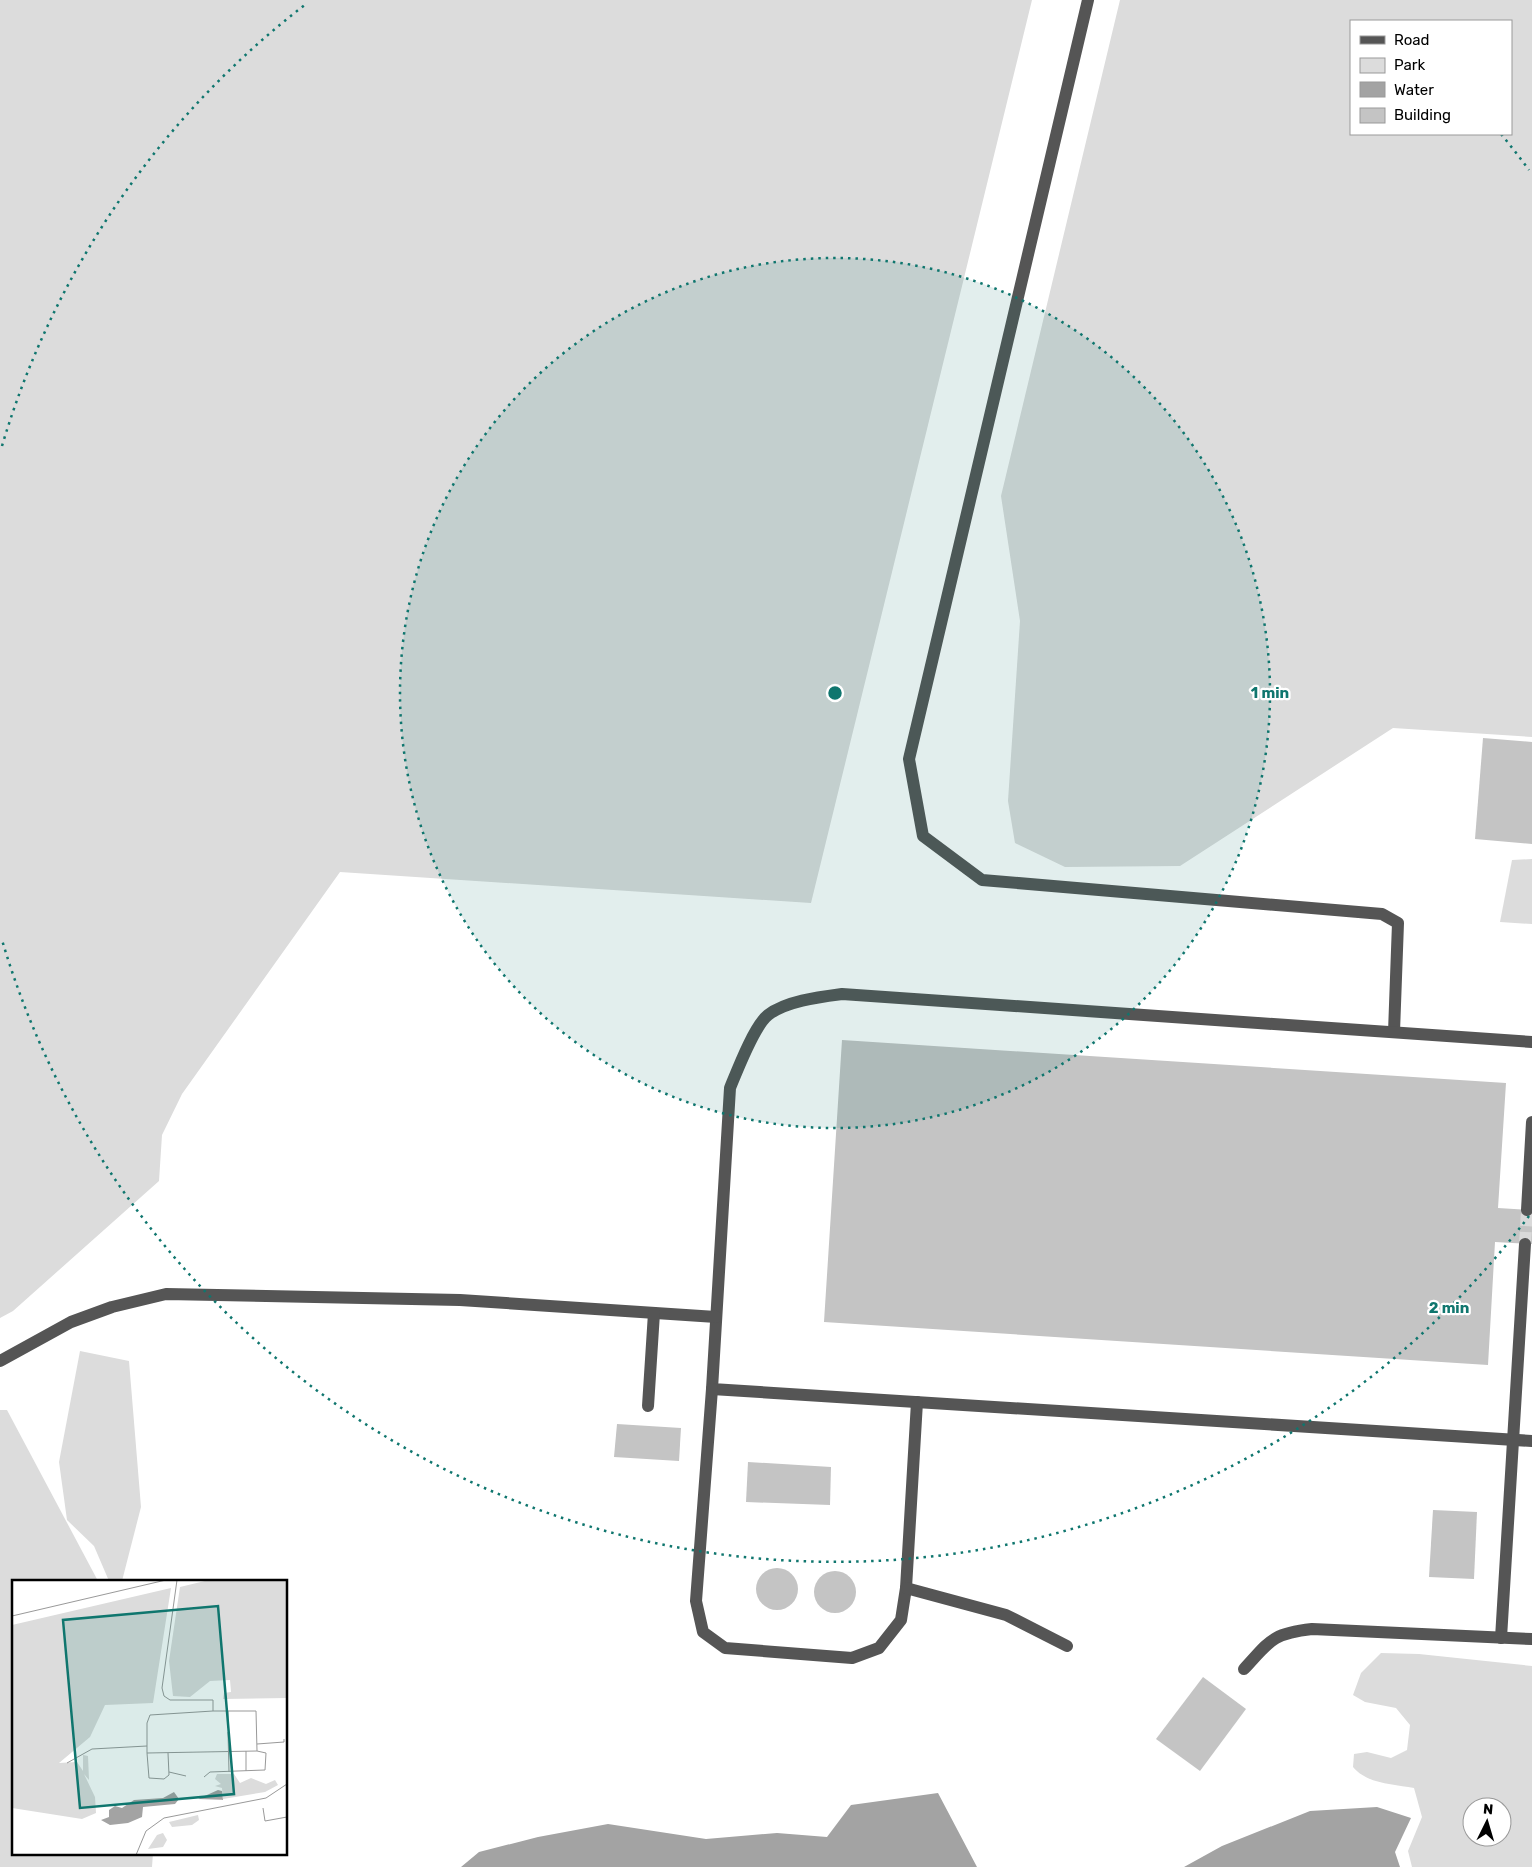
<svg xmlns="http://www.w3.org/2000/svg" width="1532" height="1867" viewBox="0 0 1532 1867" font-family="Rubik,sans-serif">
<rect width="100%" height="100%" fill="#fff"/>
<g fill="#dcdcdc" fill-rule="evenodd">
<polygon points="0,0 1032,0 811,903 340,872 182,1094 162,1135 159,1181 13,1311 0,1318"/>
<path d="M1120,0H1532V737L1393,728L1180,866L1065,867L1015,843L1008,801L1020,621L1001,496ZM1511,21V134H1351V21Z"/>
<polygon points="1532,859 1532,924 1500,922 1512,860"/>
<polygon points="80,1351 129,1361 141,1507 122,1581 109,1581 94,1546 67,1520 59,1462"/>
<polygon points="0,1410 7,1410 98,1581 14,1581 14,1853 153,1853 152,1867 0,1867"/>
<path d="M1381,1653L1419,1654L1532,1666V1867H1412L1408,1851L1422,1817L1414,1788C1393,1784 1367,1784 1353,1767L1354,1754L1367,1752L1391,1758L1407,1750L1410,1725L1396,1708L1365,1702L1353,1695L1361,1673ZM1472,1807H1502V1837H1472Z"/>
</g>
<g fill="#a3a3a3">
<polygon points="938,1793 977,1867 461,1867 479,1852 538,1837 608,1824 706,1839 777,1833 827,1837 851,1805"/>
<polygon points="1377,1807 1411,1818 1395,1852 1400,1867 1184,1867 1222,1846 1310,1811"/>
</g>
<g fill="#c4c4c4">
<polygon points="1483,738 1532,742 1532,844 1475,839"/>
<polygon points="842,1040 1506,1083 1498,1208 1532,1210 1532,1244 1495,1242 1488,1365 824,1322"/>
<polygon points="617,1424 681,1428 679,1461 614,1457"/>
<polygon points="748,1462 831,1467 830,1505 746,1502"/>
<polygon points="1433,1510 1477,1512 1474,1579 1429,1577"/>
<circle cx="777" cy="1589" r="21"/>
<circle cx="835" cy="1592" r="21"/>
<polygon points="1203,1677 1246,1709 1200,1771 1156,1739"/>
</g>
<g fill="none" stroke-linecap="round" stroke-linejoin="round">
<polyline stroke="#d9d9d9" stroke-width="12" stroke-dasharray="12 6" stroke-linecap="butt" points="1525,1244 1527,1210"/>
<g stroke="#555" stroke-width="12">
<polyline points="1088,0 909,759 923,836 982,880 1382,914 1398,923 1394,1032"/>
<path d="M1532,1042L842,994C819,997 786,1001 768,1015C754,1026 737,1071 730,1088L712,1389L1532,1441"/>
<polyline points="1527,1210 1532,1122"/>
<polyline points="0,1361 71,1322 112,1307 166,1294 460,1300 716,1317"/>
<polyline points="712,1389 696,1601 703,1632 725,1648 852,1658 879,1648 901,1620 906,1588 917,1402"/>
<polyline points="648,1406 654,1313"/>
<polyline points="906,1588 1006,1615 1067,1646"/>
<polyline points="1501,1638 1525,1244"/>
<path d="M1244,1669C1271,1640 1271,1634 1312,1629L1532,1639"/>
</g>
</g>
<circle cx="835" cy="693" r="435" fill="#0f766e" fill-opacity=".12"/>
<g fill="none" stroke="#0f766e" stroke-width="2.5" stroke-dasharray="2.5 5">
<circle cx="835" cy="693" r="435"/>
<path d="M1529 1216A869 869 0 0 1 2 940M2 446A869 869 0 0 1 306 4M1501 134A869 869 0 0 1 1529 170"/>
</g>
<g transform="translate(12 1580)">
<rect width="275" height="275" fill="#fff"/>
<path d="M197,0H275V118L211,119L212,113L219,112L218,100L198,101L178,117L161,116L157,81L168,7ZM159,8L141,123L93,125L78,157L47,183L65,182L71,191V175L76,176L77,200L72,194L83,217L84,233L70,239L0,228V45ZM205,194H222L228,203L239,198L254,204L263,200L266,205L253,212L211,219L210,208L203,206L209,204L203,199ZM186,235L187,240L180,245L160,247L157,242ZM151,253L155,260L151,267L136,269L145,255Z" fill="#dcdcdc"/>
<path d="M206,210L210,211L211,220H217L186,219ZM162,212L167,219L163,224L131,227L130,237L116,243L98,245L89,240L97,237V230L103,226L110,228L122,220L151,218Z" fill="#a3a3a3"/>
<path fill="none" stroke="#999" stroke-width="1" d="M165,0L150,108L152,116L158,120H201V131L138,135L135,143V173L245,171L244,131H201M0,36L154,0M216,131V148M216,152L217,192M245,164L272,162V159M234,171V191M135,173L137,198L152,199L157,195L156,173M55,183L80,169L135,166M157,192L174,196M192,197L198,192L253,190L254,173L245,171M251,228L253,241L275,237M124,275L134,251L152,238L254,218L275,204"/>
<path fill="#0f766e" fill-opacity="0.15" stroke="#0f766e" stroke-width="2.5" d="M206,26L222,214L68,228L51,40Z"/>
<rect width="275" height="275" fill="none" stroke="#000" stroke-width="2.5"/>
</g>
<circle cx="835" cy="693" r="8" fill="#0f766e" stroke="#fff" stroke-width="2.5"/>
<g font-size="15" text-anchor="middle" font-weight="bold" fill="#0f766e" stroke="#fff" stroke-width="4.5" stroke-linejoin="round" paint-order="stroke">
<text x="1270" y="698">1 min</text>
<text x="1449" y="1313">2 min</text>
</g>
<rect x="1350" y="20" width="162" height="115" fill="#ffffff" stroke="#999999"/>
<rect x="1360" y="36" width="25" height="8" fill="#555555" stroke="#999999"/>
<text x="1394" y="45" font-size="15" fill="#000000">Road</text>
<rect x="1360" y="58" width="25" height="15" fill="#dcdcdc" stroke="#999999"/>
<text x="1394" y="70" font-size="15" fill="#000000">Park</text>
<rect x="1360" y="82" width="25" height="15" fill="#a3a3a3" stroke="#999999"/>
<text x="1394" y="95" font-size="15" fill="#000000">Water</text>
<rect x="1360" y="108" width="25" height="15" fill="#c4c4c4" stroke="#999999"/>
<text x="1394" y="120" font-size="15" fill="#000000">Building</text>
<g transform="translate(1487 1822) rotate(5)"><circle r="24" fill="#ffffff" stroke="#999999"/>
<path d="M0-4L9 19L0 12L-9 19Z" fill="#000000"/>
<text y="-8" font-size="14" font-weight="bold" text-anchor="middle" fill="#000000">N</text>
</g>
</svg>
